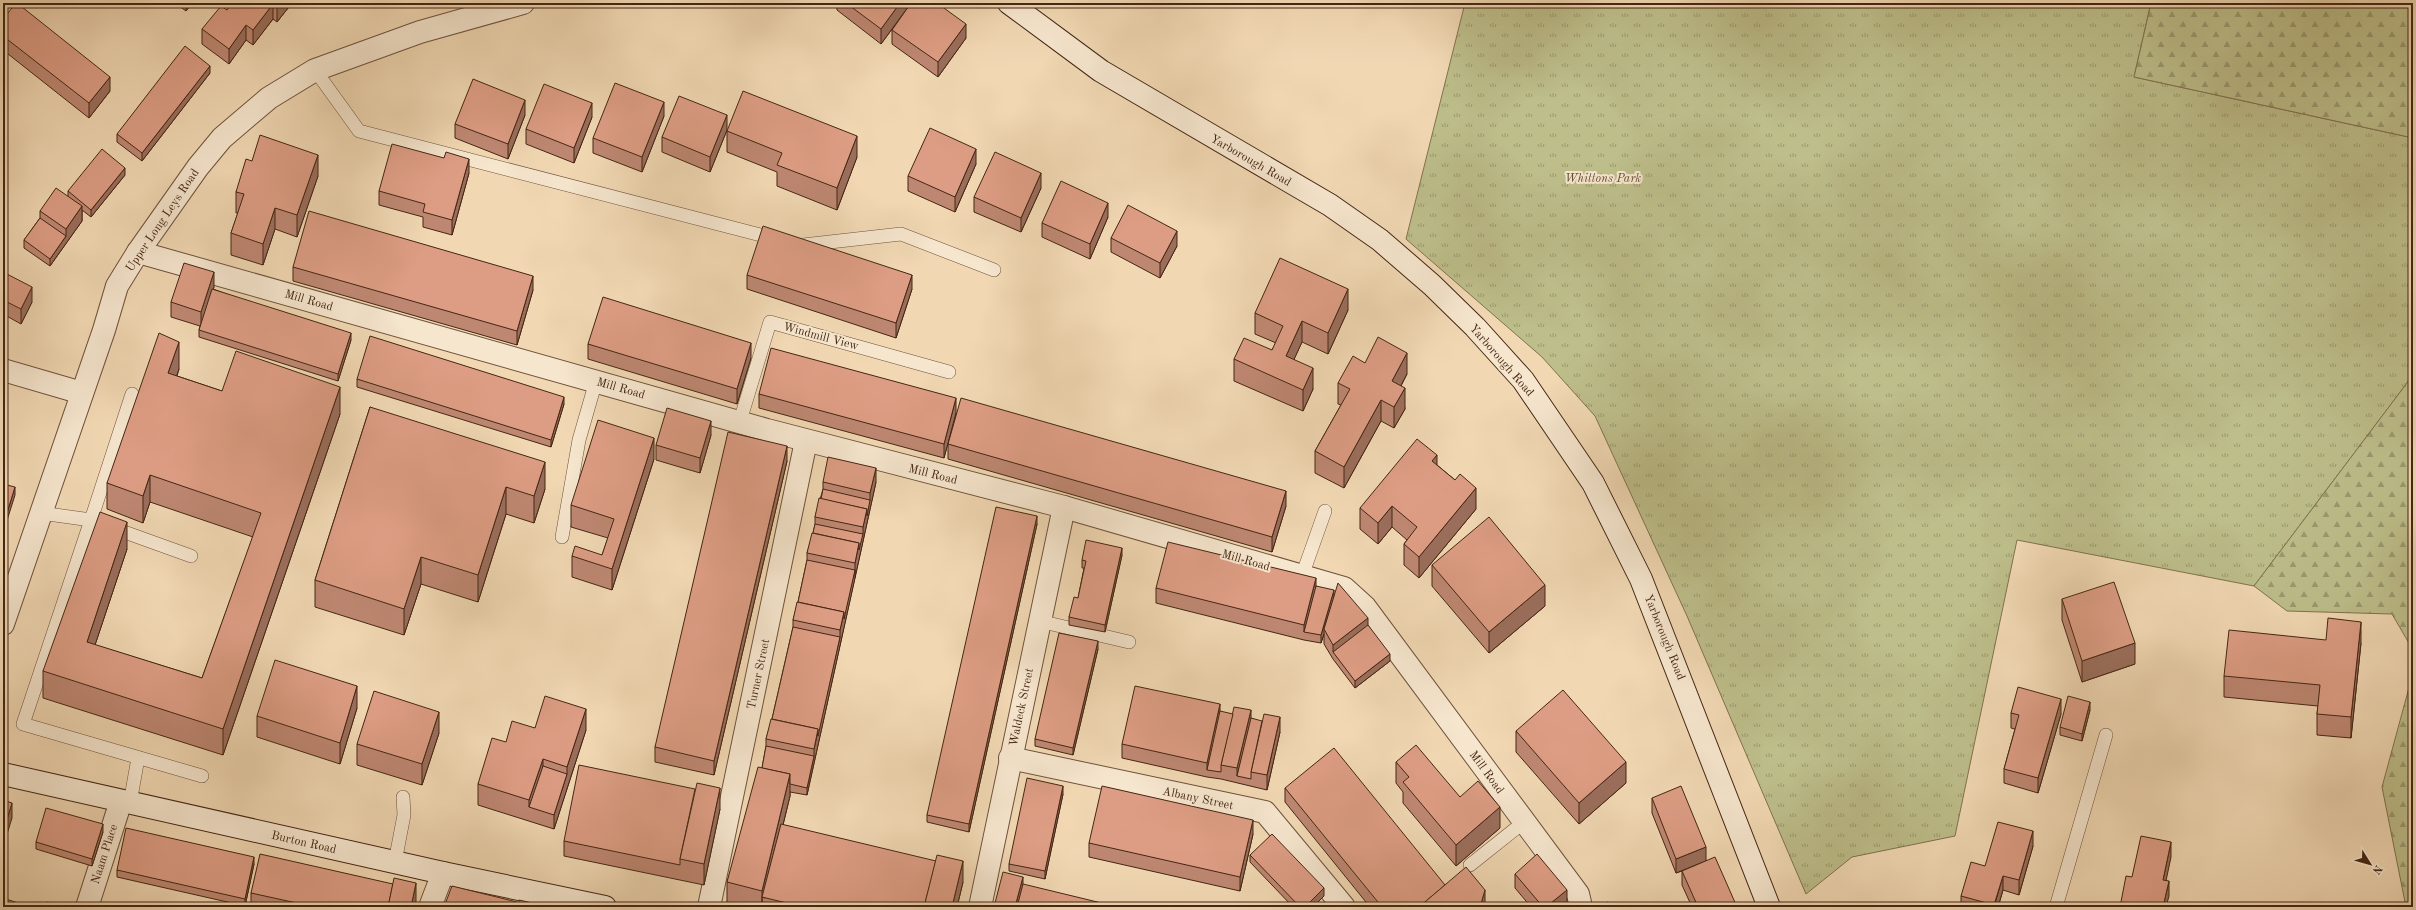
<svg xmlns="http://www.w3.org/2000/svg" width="2416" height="910" viewBox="0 0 2416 910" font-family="'Old Standard TT',serif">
<defs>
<pattern id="grass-tufts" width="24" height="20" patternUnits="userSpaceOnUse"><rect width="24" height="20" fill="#bdbe8a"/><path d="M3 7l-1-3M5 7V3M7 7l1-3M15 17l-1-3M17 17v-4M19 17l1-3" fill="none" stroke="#9b9a70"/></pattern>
<pattern id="forest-firs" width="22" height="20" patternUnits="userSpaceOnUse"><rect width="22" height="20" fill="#bdbe8a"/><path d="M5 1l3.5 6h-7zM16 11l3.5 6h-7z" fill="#9b9a70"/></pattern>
</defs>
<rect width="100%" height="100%" fill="#f1d8b3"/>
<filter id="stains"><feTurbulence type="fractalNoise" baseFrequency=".005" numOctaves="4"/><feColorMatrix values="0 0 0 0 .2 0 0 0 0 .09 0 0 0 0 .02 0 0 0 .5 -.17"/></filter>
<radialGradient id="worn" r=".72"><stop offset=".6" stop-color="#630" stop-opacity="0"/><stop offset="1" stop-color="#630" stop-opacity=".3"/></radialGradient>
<polygon fill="url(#grass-tufts)" stroke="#80724e" points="1465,3 2151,3 2134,77 2413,138 2413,375 2254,586 2017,540 1955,836 1852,857 1806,894 1687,616 1595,416 1542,357 1406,239"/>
<g fill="url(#forest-firs)" stroke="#80724e">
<polygon points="2151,3 2413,3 2413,138 2134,77"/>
<polygon points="2413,375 2413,650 2392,614 2287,611 2254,586"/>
<polygon points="2413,673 2413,907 2406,907 2382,787"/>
</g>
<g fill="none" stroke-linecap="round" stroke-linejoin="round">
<defs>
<g id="lane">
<polyline points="315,70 359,131 776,239"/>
<polyline points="803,245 901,234 994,270"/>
<polyline points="740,421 770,322 949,372"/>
<polyline points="41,513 91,520 132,394"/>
<polyline points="562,537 579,440 596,381"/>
<polyline points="191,556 91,520 23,724 202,776"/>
<polyline points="1302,576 1325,511"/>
<polyline points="1039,621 1129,642"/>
<polyline points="130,803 138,758"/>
<polyline points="395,862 404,815 403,797"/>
<polyline points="1470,865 1524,822"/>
<polyline points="2056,907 2106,735"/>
</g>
<g id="street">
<polyline points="138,252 767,430 1064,507 1344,588 1365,607 1578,894 1581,907"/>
<polyline points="3,370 82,393"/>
<polyline points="3,624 104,330 117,286 138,252 198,167 222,138 269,98 315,70 420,32 523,3"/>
<polyline points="1010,758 1265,812 1344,907"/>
<polyline points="87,907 121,801"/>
<polyline points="430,907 443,873"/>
<polyline points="709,907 806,441"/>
<polyline points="980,907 1064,507"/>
</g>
<g id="secondary">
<polyline points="1009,3 1101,71 1330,205 1380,240 1432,285 1475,327 1523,380 1593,483 1641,579 1769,907"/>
<polyline points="3,774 443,873 605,907"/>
</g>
</defs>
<use href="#lane" stroke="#6f523b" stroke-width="14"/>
<use href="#street" stroke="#6f523b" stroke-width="24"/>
<use href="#secondary" stroke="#442613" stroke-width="24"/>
<use href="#lane" stroke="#f6e6ce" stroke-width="13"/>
<use href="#street" stroke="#f6e6ce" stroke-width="22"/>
<use href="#secondary" stroke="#f6e6ce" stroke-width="22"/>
</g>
<g fill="#be8772" stroke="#442613">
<polygon points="175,3 192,3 186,11"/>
<polygon points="232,3 292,3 277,22 273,19 253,45 246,40 229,64 202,44 202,29 227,10"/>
<polygon points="837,3 937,3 966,38 938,77 892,44 892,30 904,13 881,44 837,10"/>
<polygon points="3,19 110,91 89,118 3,50"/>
<polygon points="210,73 142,161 117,142 117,134"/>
<polygon points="525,115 508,159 455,138 455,124"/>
<polygon points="664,116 642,172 593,153 593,138"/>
<polygon points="592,117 574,163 526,144 526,129"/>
<polygon points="727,130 710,172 662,152 662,137"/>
<polygon points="727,131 857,157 837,210 777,186 777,172 727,152"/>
<polygon points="252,161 318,176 297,237 275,229 263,265 231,255 231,233 238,213 236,213 236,192"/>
<polygon points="976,164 955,212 908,191 908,176"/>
<polygon points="469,173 452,235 423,227 423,217 379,205 379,191"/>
<polygon points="125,175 91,217 82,210 82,221 50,266 24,248 24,240 40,218 40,211 68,196 68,191"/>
<polygon points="1041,188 1021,232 974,212 974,197"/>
<polygon points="1108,217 1090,259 1042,237 1042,223"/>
<polygon points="1111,238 1177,246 1160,278 1111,252"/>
<polygon points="293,267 533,290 517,345 293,281"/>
<polygon points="3,272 32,302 21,324 3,314"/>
<polygon points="747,275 912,289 896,338 747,289"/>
<polygon points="214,287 213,289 351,340 338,381 199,337 199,330 200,326 171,317 171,302"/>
<polygon points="1348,310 1328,354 1302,342 1294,359 1313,389 1303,411 1234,381 1234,359 1272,350 1276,343 1255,334 1255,313"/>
<polygon points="588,344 751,358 737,404 588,359"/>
<polygon points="1365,363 1407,374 1401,386 1405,409 1394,428 1381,421 1344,488 1315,473 1315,451 1341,405 1338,404 1338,383"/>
<polygon points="179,369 177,376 222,391 340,414 223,755 43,698 43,671 127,549 95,645 202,678 253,537 150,502 143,523 107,509 107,483"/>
<polygon points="357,379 564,404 551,447 357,387"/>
<polygon points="759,394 956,413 944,458 759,408"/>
<polygon points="370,407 545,489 534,523 506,514 478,602 421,584 404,635 315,607 315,580"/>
<polygon points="711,435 700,473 656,460 656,445"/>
<polygon points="948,444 1286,506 1272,552 948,459"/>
<polygon points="654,459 612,590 572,577 572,556 602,555 608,538 571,527 571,505"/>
<polygon points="787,461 714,775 655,762 655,747"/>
<polygon points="1437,465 1455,480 1476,509 1419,578 1404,565 1404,544 1407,540 1392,527 1378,544 1360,529 1360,508"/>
<polygon points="823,482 876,482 807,795 790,792 790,796 783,825 963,882 957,907 741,907 727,903 727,882 762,768 766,746 766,739 772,719 793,627 793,620 798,602 807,560 807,553 813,533 815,524 815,517 823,489"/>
<polygon points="1037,524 969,832 927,822 927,815"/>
<polygon points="1122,555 1105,632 1069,625 1069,617 1078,598 1084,568 1082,568 1082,560"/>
<polygon points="1432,565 1545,606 1489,653 1432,586"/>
<polygon points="1316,586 1334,595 1368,625 1390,661 1355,688 1333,659 1324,644 1324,634 1321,643 1304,640 1156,603 1156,588"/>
<polygon points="2062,599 2135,664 2082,682 2062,620"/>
<polygon points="2361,643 2351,738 2317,735 2317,714 2318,706 2224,697 2224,676"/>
<polygon points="1098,649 1073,755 1035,746 1035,739"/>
<polygon points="357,708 340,764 257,737 257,716"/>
<polygon points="2090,710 2082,741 2060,735 2060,727"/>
<polygon points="1220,712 1251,718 1280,732 1267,790 1221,779 1207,777 1122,758 1122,744"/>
<polygon points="2011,713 2061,714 2038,793 2004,783 2004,769 2015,729 2011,728"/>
<polygon points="535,728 586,730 554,829 478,805 478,784 506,742"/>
<polygon points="1516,731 1626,783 1579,824 1516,752"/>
<polygon points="439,733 422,785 357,765 357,744"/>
<polygon points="1396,762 1460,797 1500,828 1456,866 1403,803 1403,792 1396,783"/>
<polygon points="1285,788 1445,885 1485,907 1370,907 1285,802"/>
<polygon points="1063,794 1045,879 1009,871 1009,864"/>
<polygon points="1652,798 1706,860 1737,907 1692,907 1682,885 1682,871 1676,873 1652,813"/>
<polygon points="720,809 704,885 564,856 564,841"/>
<polygon points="103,832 92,866 36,849 36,842"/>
<polygon points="1253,834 1240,891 1089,857 1089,843"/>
<polygon points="2033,846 2019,895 2003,890 1998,907 1961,907 1961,896"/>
<polygon points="1250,855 1324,896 1313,907 1293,907 1250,862"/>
<polygon points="254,864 245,906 117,877 117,870"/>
<polygon points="1515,874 1567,904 1564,907 1531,907 1515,888"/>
<polygon points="251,893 416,904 416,907 251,907"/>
</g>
<g fill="#9b6e5c" stroke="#442613">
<polygon points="186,3 192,3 186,11"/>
<polygon points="281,3 292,3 277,22 277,8"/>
<polygon points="900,3 911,3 881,44 881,29"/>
<polygon points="273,4 273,19 253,45 253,30"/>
<polygon points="966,24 966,38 938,77 938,62"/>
<polygon points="246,25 246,40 229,64 229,49"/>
<polygon points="210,66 210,73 142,161 142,153"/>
<polygon points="110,77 110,91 89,118 89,103"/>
<polygon points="525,100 525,115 508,159 508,144"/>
<polygon points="664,102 664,116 642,172 642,157"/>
<polygon points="592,103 592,117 574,163 574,148"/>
<polygon points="727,115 727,130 710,172 710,157"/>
<polygon points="857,136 857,157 837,210 837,188"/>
<polygon points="976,149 976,164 955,212 955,197"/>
<polygon points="318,155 318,176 297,237 297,215"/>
<polygon points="469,159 469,173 452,235 452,220"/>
<polygon points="125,168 125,175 91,217 91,210"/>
<polygon points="1041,173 1041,188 1021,232 1021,218"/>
<polygon points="1108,203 1108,217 1090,259 1090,244"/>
<polygon points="82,206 82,221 50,266 50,259 66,236 66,229"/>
<polygon points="275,208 275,229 263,265 263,244"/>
<polygon points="1177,231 1177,246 1160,278 1160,263"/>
<polygon points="214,272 214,287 201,327 201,312"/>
<polygon points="912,275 912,289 896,338 896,323"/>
<polygon points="533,276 533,290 517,345 517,331"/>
<polygon points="32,287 32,302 21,324 21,309"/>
<polygon points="1348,289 1348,310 1328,354 1328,333"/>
<polygon points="1302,321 1302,342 1286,377 1286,356"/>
<polygon points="351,333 351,340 338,381 338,374"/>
<polygon points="179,342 179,369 168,400 168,373"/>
<polygon points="751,343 751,358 737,404 737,389"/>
<polygon points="1407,353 1407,374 1392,402 1392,381"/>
<polygon points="1313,368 1313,389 1303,411 1303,390"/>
<polygon points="340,387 340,414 223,755 223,729"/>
<polygon points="1405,388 1405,409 1394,428 1394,407"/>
<polygon points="564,397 564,404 551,447 551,440"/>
<polygon points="956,398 956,413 944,458 944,444"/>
<polygon points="1381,400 1381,421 1344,488 1344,467"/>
<polygon points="711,421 711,435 700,473 700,458"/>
<polygon points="654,438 654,459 612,590 612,569"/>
<polygon points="787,446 787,461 714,775 714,761"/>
<polygon points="1437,455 1437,476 1432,461"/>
<polygon points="545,462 545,489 534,523 534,496"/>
<polygon points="876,468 876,482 855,578 855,563 859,543 863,534 863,527 867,509 870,500 870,493"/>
<polygon points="150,475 150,502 143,523 143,496"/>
<polygon points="15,487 15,495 3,533 3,526"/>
<polygon points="506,487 506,514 478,602 478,575"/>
<polygon points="1476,488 1476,509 1419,578 1419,557"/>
<polygon points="1286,491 1286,506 1272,552 1272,537"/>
<polygon points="1392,506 1392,527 1378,544 1378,523"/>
<polygon points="1037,516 1037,524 969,832 969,824"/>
<polygon points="127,522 127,549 87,669 87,642"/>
<polygon points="1122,548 1122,555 1105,632 1105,625"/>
<polygon points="421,557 421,584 404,635 404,609"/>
<polygon points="855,570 855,578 807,795 807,788 814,756 814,749 840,637 840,630 844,612"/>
<polygon points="1316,578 1316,593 1304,632 1304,625"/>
<polygon points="1545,585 1545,606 1489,653 1489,632"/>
<polygon points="1334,590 1334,598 1324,629 1324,634 1321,643 1321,635"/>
<polygon points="1368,618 1368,632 1333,652 1333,645"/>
<polygon points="2361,622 2361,643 2351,738 2351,717"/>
<polygon points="1098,641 1098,649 1073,755 1073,748"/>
<polygon points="2135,643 2135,664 2082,682 2082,661"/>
<polygon points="1390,654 1390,661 1355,688 1355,681"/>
<polygon points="357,686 357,708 340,764 340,743"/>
<polygon points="2061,699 2061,714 2038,793 2038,778"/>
<polygon points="2090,702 2090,710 2082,741 2082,734"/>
<polygon points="1220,704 1220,719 1207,770 1207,763"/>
<polygon points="586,709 586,730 554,829 554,815 567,774 567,767"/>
<polygon points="1251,710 1251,725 1237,776 1237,768"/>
<polygon points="439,712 439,733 422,785 422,764"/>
<polygon points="1280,717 1280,732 1267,790 1267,775"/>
<polygon points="543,759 543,780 529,807 529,800"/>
<polygon points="1626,762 1626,783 1579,824 1579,803"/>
<polygon points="790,774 790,796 765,898 762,897 762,907 762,891"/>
<polygon points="1063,786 1063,794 1045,879 1045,871"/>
<polygon points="720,788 720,809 704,885 704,864"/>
<polygon points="12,803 12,818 3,847 3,832"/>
<polygon points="1500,807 1500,828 1456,866 1456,845"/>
<polygon points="1253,820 1253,834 1240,891 1240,877"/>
<polygon points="103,824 103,832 92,866 92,859"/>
<polygon points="2033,831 2033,846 2019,895 2019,880"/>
<polygon points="2171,842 2171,857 2163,895 2163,880"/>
<polygon points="1706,847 1706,861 1676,873 1676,859"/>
<polygon points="254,857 254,864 245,906 245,899"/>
<polygon points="963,861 963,882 957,907 952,907"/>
<polygon points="2003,876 2003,890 1998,907 1994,907"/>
<polygon points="1023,877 1023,898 1020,907 1015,907"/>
<polygon points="2169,881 2169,896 2166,907 2163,907"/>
<polygon points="416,883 416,907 411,907"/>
<polygon points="1324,888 1324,896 1313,907 1305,907"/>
<polygon points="1485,890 1485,907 1480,907"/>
<polygon points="1567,890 1567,904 1564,907 1546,907"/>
</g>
<g fill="#dd9d84" stroke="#442613">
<polygon points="16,3 17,3 110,77 89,103 3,36 3,19"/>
<polygon points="232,3 281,3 277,8 273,4 253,30 246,25 229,49 202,29 221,6 227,10"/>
<polygon points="846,3 900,3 881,29"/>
<polygon points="911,3 937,3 966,24 938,62 892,30"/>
<polygon points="185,46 210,66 142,153 117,134"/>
<polygon points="473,79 525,100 508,144 455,124"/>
<polygon points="615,83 664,102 642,157 593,138"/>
<polygon points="544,84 592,103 574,148 526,129"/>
<polygon points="743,91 857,136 837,188 777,165 782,153 727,131"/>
<polygon points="679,96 727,115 710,157 662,137"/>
<polygon points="930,128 976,149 955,197 908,176"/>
<polygon points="260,135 318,155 297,215 275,208 263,244 231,233 244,194 236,192 246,159 252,161"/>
<polygon points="392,144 444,158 446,152 469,159 452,220 423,212 425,204 379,191"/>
<polygon points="102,149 125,168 91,210 68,191"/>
<polygon points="995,152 1041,173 1021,218 974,197"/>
<polygon points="1061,181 1108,203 1090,244 1042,223"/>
<polygon points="56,188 82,206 66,229 40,211"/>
<polygon points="1128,205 1177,231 1160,263 1111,238"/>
<polygon points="309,211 533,276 517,331 293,267"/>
<polygon points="40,218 66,236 50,259 24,240"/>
<polygon points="763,226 912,275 896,323 747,275"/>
<polygon points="1280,258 1348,289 1328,333 1302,321 1286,356 1313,368 1303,390 1234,359 1244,338 1272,350 1283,326 1255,313"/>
<polygon points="184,263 214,272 201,312 171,302"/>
<polygon points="3,272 32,287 21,309 3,300"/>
<polygon points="212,289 351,333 338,374 199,330"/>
<polygon points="603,297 751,343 737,389 588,344"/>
<polygon points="159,333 179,342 168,373 222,391 236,351 340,387 223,729 43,671 100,512 127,522 87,642 202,678 261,513 150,475 143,496 107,483"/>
<polygon points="370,336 564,397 551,440 357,379"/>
<polygon points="1378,337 1407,353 1392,381 1405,388 1394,407 1381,400 1344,467 1315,451 1350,389 1338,383 1353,356 1365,363"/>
<polygon points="771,348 956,398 944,444 759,394"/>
<polygon points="961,398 1286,491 1272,537 948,444"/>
<polygon points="370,407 545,462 534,496 506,487 478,575 421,557 404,609 315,580"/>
<polygon points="667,408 711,421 700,458 656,445"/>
<polygon points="598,420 654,438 612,569 572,556 575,546 602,555 614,519 571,505"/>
<polygon points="728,432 787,446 714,761 655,747"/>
<polygon points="1417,439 1437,455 1432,461 1455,480 1460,474 1476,488 1419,557 1404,544 1417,527 1392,506 1378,523 1360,508"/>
<polygon points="828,457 876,468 870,493 823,482"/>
<polygon points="3,484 15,487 3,526"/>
<polygon points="823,489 870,500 867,516 867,509 821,499"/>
<polygon points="819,498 867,509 863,527 815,517"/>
<polygon points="996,507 1037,516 969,824 927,815"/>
<polygon points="1489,517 1545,585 1489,632 1432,565"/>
<polygon points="815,524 863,534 859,550 859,543 813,533"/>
<polygon points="812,533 859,543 855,563 807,553"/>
<polygon points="1086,540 1122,548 1105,625 1069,617 1074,597 1078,598 1082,579 1086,561 1082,560"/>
<polygon points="1168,542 1316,578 1304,625 1156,588"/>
<polygon points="807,560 855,570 844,619 844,612 798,602"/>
<polygon points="2114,582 2135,643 2082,661 2062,599"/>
<polygon points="1338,583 1368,618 1333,645 1324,629"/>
<polygon points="1316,586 1334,590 1321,635 1304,632"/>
<polygon points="797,602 844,612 840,630 793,620"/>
<polygon points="2328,618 2361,622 2351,717 2317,714 2320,685 2224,676 2229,630 2326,640"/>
<polygon points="1368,625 1390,654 1355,681 1333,652"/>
<polygon points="793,627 840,637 818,736 818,729 772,719"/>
<polygon points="1059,633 1098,641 1073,748 1035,739"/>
<polygon points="275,660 357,686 340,743 257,716"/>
<polygon points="1135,686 1220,704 1207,763 1122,744"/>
<polygon points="2018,687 2061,699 2038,778 2004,769 2019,715 2011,713"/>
<polygon points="1563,690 1626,762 1579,803 1516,731"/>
<polygon points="374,691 439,712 422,764 357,744"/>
<polygon points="545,696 586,709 567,767 543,759 529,800 478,784 492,738 506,742 512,721 535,728"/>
<polygon points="2068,696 2090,702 2082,734 2060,727"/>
<polygon points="1234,707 1251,710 1237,768 1221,765"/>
<polygon points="1220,711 1233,714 1221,765 1221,772 1207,770"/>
<polygon points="1264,714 1280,717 1267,775 1251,772"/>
<polygon points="1251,718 1262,721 1251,772 1251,779 1237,776"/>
<polygon points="771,719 818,729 814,749 766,739"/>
<polygon points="1416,745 1460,797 1478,781 1500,807 1456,845 1403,782 1409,777 1396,762"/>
<polygon points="766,746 814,756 807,788 790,784 790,774 762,768"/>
<polygon points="1334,748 1445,885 1419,907 1382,907 1285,788"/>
<polygon points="579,765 695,789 680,859 680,865 564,841"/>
<polygon points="543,766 567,774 554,815 529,807"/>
<polygon points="758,767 790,774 762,891 727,882"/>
<polygon points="1027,778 1063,786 1045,871 1009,864"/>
<polygon points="697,783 720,788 704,864 680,859"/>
<polygon points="1102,786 1253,820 1240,877 1089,843"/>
<polygon points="1681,786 1706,847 1676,859 1652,798"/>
<polygon points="3,800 12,803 3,832"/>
<polygon points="46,808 103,824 92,859 36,842"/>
<polygon points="1998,822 2033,831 2019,880 2003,876 1994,905 1961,896 1971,862 1985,866"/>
<polygon points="781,824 936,861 924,907 803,907 762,897"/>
<polygon points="126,828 254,857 245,899 117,870"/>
<polygon points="1272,834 1324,888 1305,907 1300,907 1250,855"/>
<polygon points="2141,836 2171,842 2163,880 2169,881 2163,907 2120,907 2126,876 2132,877"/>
<polygon points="260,854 393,884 388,907 315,907 251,893"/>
<polygon points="1537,854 1567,890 1546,907 1543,907 1515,874"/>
<polygon points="937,855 963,861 952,907 924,907"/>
<polygon points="1715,857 1737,907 1698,907 1682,871"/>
<polygon points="1466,867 1485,890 1480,907 1419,907"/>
<polygon points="1003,872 1023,877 1015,907 994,907"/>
<polygon points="394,878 416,883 411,907 388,907"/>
<polygon points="1023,884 1118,907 1017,907"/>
<polygon points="452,886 517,902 516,907 444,907"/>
<polygon points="3,898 30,907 3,907"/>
<polygon points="519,900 546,906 545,907 518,907"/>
<polygon points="47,902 65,907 46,907"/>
<polygon points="1607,902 1623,907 1606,907"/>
</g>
<g text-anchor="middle" stroke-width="4" stroke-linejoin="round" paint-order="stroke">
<g font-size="12" fill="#442613" stroke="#f6e6ce">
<text transform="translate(1251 160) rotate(30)" y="4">Yarborough Road</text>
<text transform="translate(162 220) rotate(-56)" y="4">Upper Long Leys Road</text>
<text transform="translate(309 300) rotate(16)" y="4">Mill Road</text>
<text transform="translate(821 336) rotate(15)" y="4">Windmill View</text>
<text transform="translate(1502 360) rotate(49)" y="4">Yarborough Road</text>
<text transform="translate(621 388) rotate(16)" y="4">Mill Road</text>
<text transform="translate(933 474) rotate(14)" y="4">Mill Road</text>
<text transform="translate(1246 560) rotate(16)" y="4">Mill Road</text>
<text transform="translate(1665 637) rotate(68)" y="4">Yarborough Road</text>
<text transform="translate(758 674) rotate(-78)" y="4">Turner Street</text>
<text transform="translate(1021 707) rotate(-78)" y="4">Waldeck Street</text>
<text transform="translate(1487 772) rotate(54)" y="4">Mill Road</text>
<text transform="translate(1198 798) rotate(12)" y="4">Albany Street</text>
<text transform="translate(304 842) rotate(13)" y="4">Burton Road</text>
<text transform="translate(104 854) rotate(-72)" y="4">Naam Place</text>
</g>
<g font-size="12" font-style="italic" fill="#624c31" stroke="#f6e6ce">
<text x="1603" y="182">Whittons Park</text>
</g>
</g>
<rect width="2416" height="910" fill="none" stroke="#f1d8b3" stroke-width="16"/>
<rect x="4" y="4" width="2408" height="902" fill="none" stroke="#442613" stroke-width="2"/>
<rect x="8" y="8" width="2400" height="894" fill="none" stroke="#442613"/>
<g transform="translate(2370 864) rotate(127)" stroke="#f6e6ce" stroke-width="3" paint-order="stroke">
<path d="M0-3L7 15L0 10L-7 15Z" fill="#442613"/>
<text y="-6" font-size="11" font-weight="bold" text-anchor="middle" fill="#442613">N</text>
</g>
<rect width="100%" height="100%" filter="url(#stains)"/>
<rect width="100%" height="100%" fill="url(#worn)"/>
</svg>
